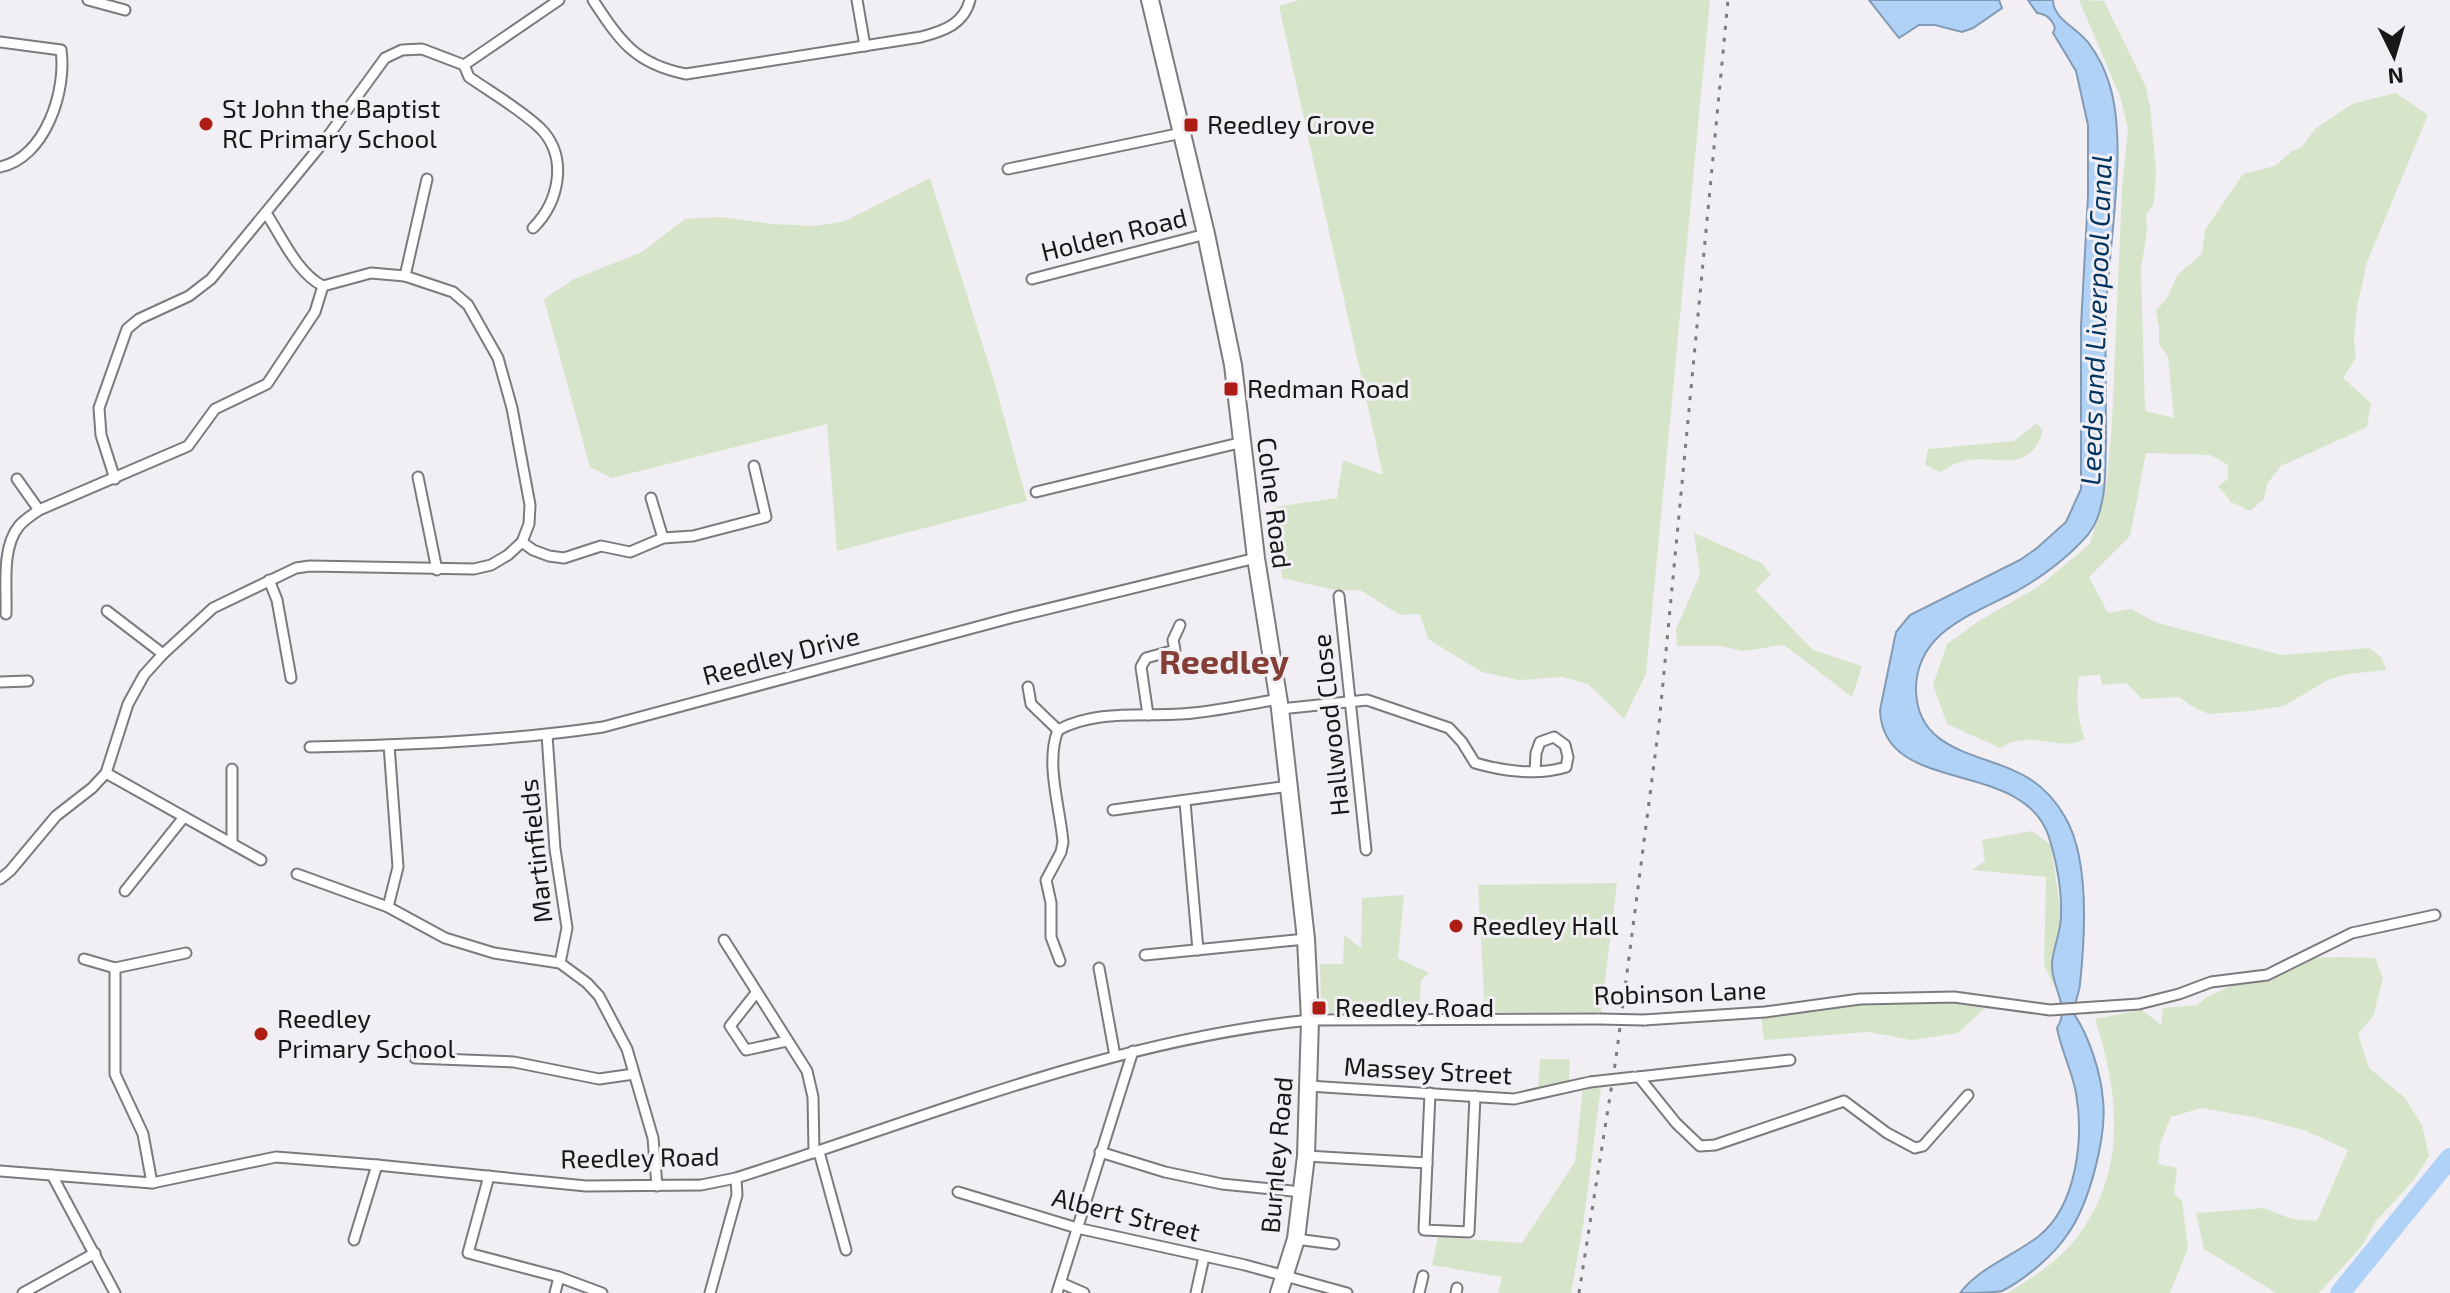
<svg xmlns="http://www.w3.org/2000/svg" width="2450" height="1293" viewBox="0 0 2450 1293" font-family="'Exo 2',sans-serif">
<rect width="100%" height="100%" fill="#f1eff3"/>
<g fill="#d6e5ca">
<polygon points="1299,0 1710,0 1646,674 1624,719 1588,684 1562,677 1519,680 1482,672 1428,639 1420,614 1400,615 1360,590 1339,591 1282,578 1274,507 1337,498 1343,460 1383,475 1279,6"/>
<path d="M2079,0L2104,1L2146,87L2150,107L2156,171L2154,203L2146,215L2147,230L2141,269L2145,411L2174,418L2168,357L2159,344V328L2156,311L2167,298L2178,274L2202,254L2205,230L2243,174L2275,166L2292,151L2302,147L2315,129L2352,104L2396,93L2428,115L2367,262L2357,307L2354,339L2356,358L2343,378L2371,403L2367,427L2281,466L2267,484L2264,499L2250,511L2231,502L2218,486L2228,479V465L2210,455L2146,453L2130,536L2089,577L2108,613L2131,609L2157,623L2282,655L2369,648L2382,658L2386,670L2348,674L2328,680L2284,706L2251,711L2209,714L2193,707L2179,697L2142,699L2126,683L2102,685L2100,674L2079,677C2076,700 2077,718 2085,739C2060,753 2033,728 2000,748L1947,724L1933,685L1947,644L1979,621L2038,587L2090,544L2107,483L2112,422L2122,189L2128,129L2120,96Z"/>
<polygon points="930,178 995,384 1027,501 837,551 827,424 612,478 590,467 544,299 574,279 642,252 685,219 722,217 771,224 815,226 845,221"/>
<path d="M2037,423L2043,431C2027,477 1998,453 1963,461C1955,463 1947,468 1940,472L1925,465L1928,449L2014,441Z"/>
<polygon points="1694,533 1762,563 1771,575 1755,590 1813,650 1862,666 1852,697 1784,645 1743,651 1720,646 1677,646 1676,629 1700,574"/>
<polygon points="2032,831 2051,845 2061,915 2052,965 2057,992 2044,965 2046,877 1972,870 1985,861 1982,840"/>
<polygon points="1617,883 1601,1012 1485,1012 1478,885"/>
<polygon points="1404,895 1398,958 1429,973 1421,980 1419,1012 1321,1013 1320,964 1343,964 1344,935 1361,948 1362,898"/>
<path d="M2341,957L2375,958L2383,978L2373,1016L2358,1034L2369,1068L2404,1097L2422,1125L2429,1156L2413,1181L2376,1221L2362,1246L2319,1293H2276L2204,1249L2196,1213L2264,1208L2292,1219L2317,1221L2348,1150L2304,1130L2253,1117L2201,1108L2171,1117L2160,1144L2158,1164L2177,1168L2174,1194L2182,1201L2188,1248L2170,1293H2008C2028,1280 2050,1267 2067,1249C2128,1182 2121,1099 2095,1019L2142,1010L2161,1025L2163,1008L2197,1005L2207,997L2237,983L2272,980L2310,958Z"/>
<polygon points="1912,1001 1987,1006 1958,1033 1912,1040 1868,1032 1764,1040 1761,1016 1847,1005"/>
<polygon points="1540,1059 1570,1059 1569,1081 1538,1091"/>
<polygon points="1601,1087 1583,1226 1571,1293 1498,1293 1502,1277 1432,1265 1438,1237 1522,1243 1575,1162 1583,1088"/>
</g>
<g fill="#b0d2f7" stroke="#829ab4" stroke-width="2">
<polygon points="1869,0 1999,0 2002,8 1973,28 1962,32 1935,25 1919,25 1899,38"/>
<path d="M2028,0H2053C2053,20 2080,29 2090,45C2098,56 2105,70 2109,83C2129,144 2108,247 2106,313C2105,356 2106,398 2106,441C2105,468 2107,493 2097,519C2092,533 2081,542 2071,552C2055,567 2036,580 2017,591C1974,614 1915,631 1916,691C1918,757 1991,752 2033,781C2046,790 2057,803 2065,817C2090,859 2085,937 2080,984C2079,995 2074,1002 2074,1014C2089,1036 2101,1073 2103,1100C2107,1137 2089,1205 2067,1235C2054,1255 2024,1280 2002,1291C1992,1293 1972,1293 1960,1293C1980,1267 2013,1256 2039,1236C2077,1205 2084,1138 2076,1093C2072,1071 2061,1050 2057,1028C2071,1007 2051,987 2052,964C2053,948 2061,932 2061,916C2062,891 2056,860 2049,837C2023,757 1883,797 1880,710L1896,632L1910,615L2020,560L2037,548L2066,522L2081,489V326L2088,196V125L2076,71L2053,33L2055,28C2052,19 2047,14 2037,13Z"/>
</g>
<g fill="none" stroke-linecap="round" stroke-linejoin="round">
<polyline stroke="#b0d2f7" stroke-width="20" points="2340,1293 2450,1158"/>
<defs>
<g id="minor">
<polyline points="88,0 125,10"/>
<path d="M593,0C620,41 635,64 686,74L921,37C944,31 964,24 970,0"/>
<polyline points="857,0 865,46"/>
<path d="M0,42L61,50C67,91 45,158 0,167"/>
<path d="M464,65L469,77C492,93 520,109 540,128C569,157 559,202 533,228"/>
<polyline points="464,65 559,0"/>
<polyline points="1008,169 1182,133"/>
<path d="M266,213C282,237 297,273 323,286"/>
<polyline points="405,276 427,179"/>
<polyline points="1032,279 1206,234"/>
<polyline points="418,477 437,570"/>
<polyline points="17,479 39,510"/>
<polyline points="115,479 101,435 99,408 127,329 139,319 189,296 211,279 326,139 385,58 402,50 422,49 464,65"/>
<polyline points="1036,492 1243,442"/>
<polyline points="651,498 663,538"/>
<polyline points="522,542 533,550 549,556 564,558 601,546 630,552 663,538 693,536 766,517 754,466"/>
<polyline points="269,580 277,600 291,678"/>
<polyline points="1339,596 1366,850"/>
<polyline points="107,611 163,654"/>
<polyline points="0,682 28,681"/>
<polyline points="1028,687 1031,704 1058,730"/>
<path d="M1280,709L1367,700L1449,728L1462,742L1475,763C1502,771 1538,776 1566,767L1568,757L1565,745L1554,737L1540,742L1536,753L1535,771"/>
<polyline points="1148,715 1141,667 1146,658 1175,650 1173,640 1180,625"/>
<path d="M1058,730C1045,763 1060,807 1063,842L1061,852L1046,880L1051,903V937L1060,961"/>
<path d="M1058,730C1099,708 1148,718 1193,713C1221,710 1250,704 1279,699"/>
<polyline points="547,735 555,849 567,928 560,963"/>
<path d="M310,747C408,745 507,741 603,727L1014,617L1256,558"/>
<polyline points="232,769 232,843"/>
<polyline points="106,773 261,860"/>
<polyline points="1185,802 1198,950"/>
<polyline points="1113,810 1289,786"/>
<polyline points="297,874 388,907 445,938 494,953 560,963 587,983 599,996 627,1049 653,1138 657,1186"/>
<path d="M0,879L10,871L56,816L92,788L106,773L128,704L144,675L163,654L213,608L296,568L310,566L474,569L491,565L508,555L522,542L529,524L530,505L512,408L498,358L468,305L453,292L405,276L371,273L323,286L315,312L267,384L215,409L188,446L39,510C32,515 24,520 19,526C1,548 7,588 6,614"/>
<polyline points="125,891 184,817"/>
<polyline points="388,907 398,867 389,745"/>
<polyline points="724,940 807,1071 813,1097 814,1153"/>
<polyline points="1145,955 1306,939"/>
<polyline points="84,959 115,968 186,953"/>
<polyline points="115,968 115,1074 143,1134 152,1183"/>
<polyline points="1099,968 1115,1056"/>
<polyline points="756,993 730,1026 746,1050 787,1041"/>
<polyline points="1644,1020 1765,1012 1860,999 1954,997 2050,1010 2139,1004 2179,994 2211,982 2267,975 2352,933 2435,915"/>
<polyline points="415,1058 514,1062 599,1079 634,1074"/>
<polyline points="1638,1077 1790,1060"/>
<polyline points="1639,1077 1676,1123 1700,1146 1715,1145 1844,1101 1887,1133 1915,1148 1923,1146 1968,1095"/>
<polyline points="1308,1086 1514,1099 1590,1082"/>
<polyline points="1430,1093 1424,1230 1469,1232 1475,1096"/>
<polyline points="819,1152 846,1250"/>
<polyline points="1100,1152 1165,1172 1222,1184 1302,1192"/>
<polyline points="1306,1156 1427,1163"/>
<path d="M0,1171L152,1183L276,1157L377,1165L586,1186L701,1185L736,1178C925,1118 1112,1040 1310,1020L1600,1019"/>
<polyline points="52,1175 115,1293"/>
<polyline points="489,1176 468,1253 559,1277 602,1293"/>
<polyline points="958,1192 1077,1228 1245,1265 1347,1293"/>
<polyline points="1296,1239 1334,1244"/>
<polyline points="354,1240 377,1165"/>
<polyline points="1061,1283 1084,1293"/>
<polyline points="23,1293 95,1253"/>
<polyline points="555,1293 559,1277"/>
<polyline points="710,1293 737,1195 736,1178"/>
<polyline points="1057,1293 1133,1051"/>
<polyline points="1196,1293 1204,1257"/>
<polyline points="1419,1293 1423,1276"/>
<polyline points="1456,1293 1457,1288"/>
</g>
<polyline id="trunk" points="1150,0 1206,234 1233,365 1256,558 1280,709 1306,939 1310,1020 1306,1156 1296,1239 1279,1293"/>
</defs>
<use href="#minor" stroke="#7c7a7d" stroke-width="13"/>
<use href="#trunk" stroke="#7c7a7d" stroke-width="20"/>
<use href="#minor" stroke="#fff" stroke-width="9"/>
<use href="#trunk" stroke="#fff" stroke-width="16"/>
<polyline stroke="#7c7b7d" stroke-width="3" stroke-dasharray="4 8" stroke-linecap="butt" points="1579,1293 1616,1058 1659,725 1728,0"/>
<defs>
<g id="minor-bridge">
<polyline points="1600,1019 1644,1020"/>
<polyline points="1590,1082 1635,1077"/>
</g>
</defs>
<use href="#minor-bridge" stroke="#7c7a7d" stroke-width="13" stroke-linecap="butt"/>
<use href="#minor-bridge" stroke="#fff" stroke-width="9"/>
</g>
<g fill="#ae1d15" stroke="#f1eff3" stroke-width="3">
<circle cx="206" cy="124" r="8"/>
<rect x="1183" y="117" width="16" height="16" rx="4"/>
<rect x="1223" y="381" width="16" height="16" rx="4"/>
<circle cx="1456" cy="926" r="8"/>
<rect x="1311" y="1000" width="16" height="16" rx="4"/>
<circle cx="261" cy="1034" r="8"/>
</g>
<g text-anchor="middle" stroke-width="6" stroke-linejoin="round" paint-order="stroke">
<g font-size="26" fill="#181819" stroke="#f1eff3" text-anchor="start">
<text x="222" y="118">St John the Baptist<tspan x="222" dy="30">RC Primary School</tspan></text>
<text x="1207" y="134">Reedley Grove</text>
<text x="1247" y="398">Redman Road</text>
<text x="1472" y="935">Reedley Hall</text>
<text x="1335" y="1017">Reedley Road</text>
<text x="277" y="1028">Reedley<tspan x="277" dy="30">Primary School</tspan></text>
</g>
<g font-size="26" fill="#181819" stroke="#f1eff3">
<text transform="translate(1114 235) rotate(-14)" y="9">Holden Road</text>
<text transform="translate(1274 503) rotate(83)" y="9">Colne Road</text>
<text transform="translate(781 656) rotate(-15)" y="9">Reedley Drive</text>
<text transform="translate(1331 725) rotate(-96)" y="9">Hallwood Close</text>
<text transform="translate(536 851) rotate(-96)" y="9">Martinfields</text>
<text transform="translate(1680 993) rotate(-2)" y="9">Robinson Lane</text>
<text transform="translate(1428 1071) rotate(3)" y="9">Massey Street</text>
<text transform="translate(1277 1155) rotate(-85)" y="9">Burnley Road</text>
<text transform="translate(640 1158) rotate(-1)" y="9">Reedley Road</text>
<text transform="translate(1126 1215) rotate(14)" y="9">Albert Street</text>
</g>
<g font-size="28" font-style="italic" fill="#003562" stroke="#f1eff3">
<text transform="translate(2096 320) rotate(-88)" y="10">Leeds and Liverpool Canal</text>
</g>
<g font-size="34" font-weight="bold" fill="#853e35" stroke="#f1eff3">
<text x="1224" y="674">Reedley</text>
</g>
</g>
<g transform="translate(2394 56) rotate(175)" stroke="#f1eff3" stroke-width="6" paint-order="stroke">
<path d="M0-6L14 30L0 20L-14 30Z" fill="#181819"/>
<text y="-12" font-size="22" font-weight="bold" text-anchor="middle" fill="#181819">N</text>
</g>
</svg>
